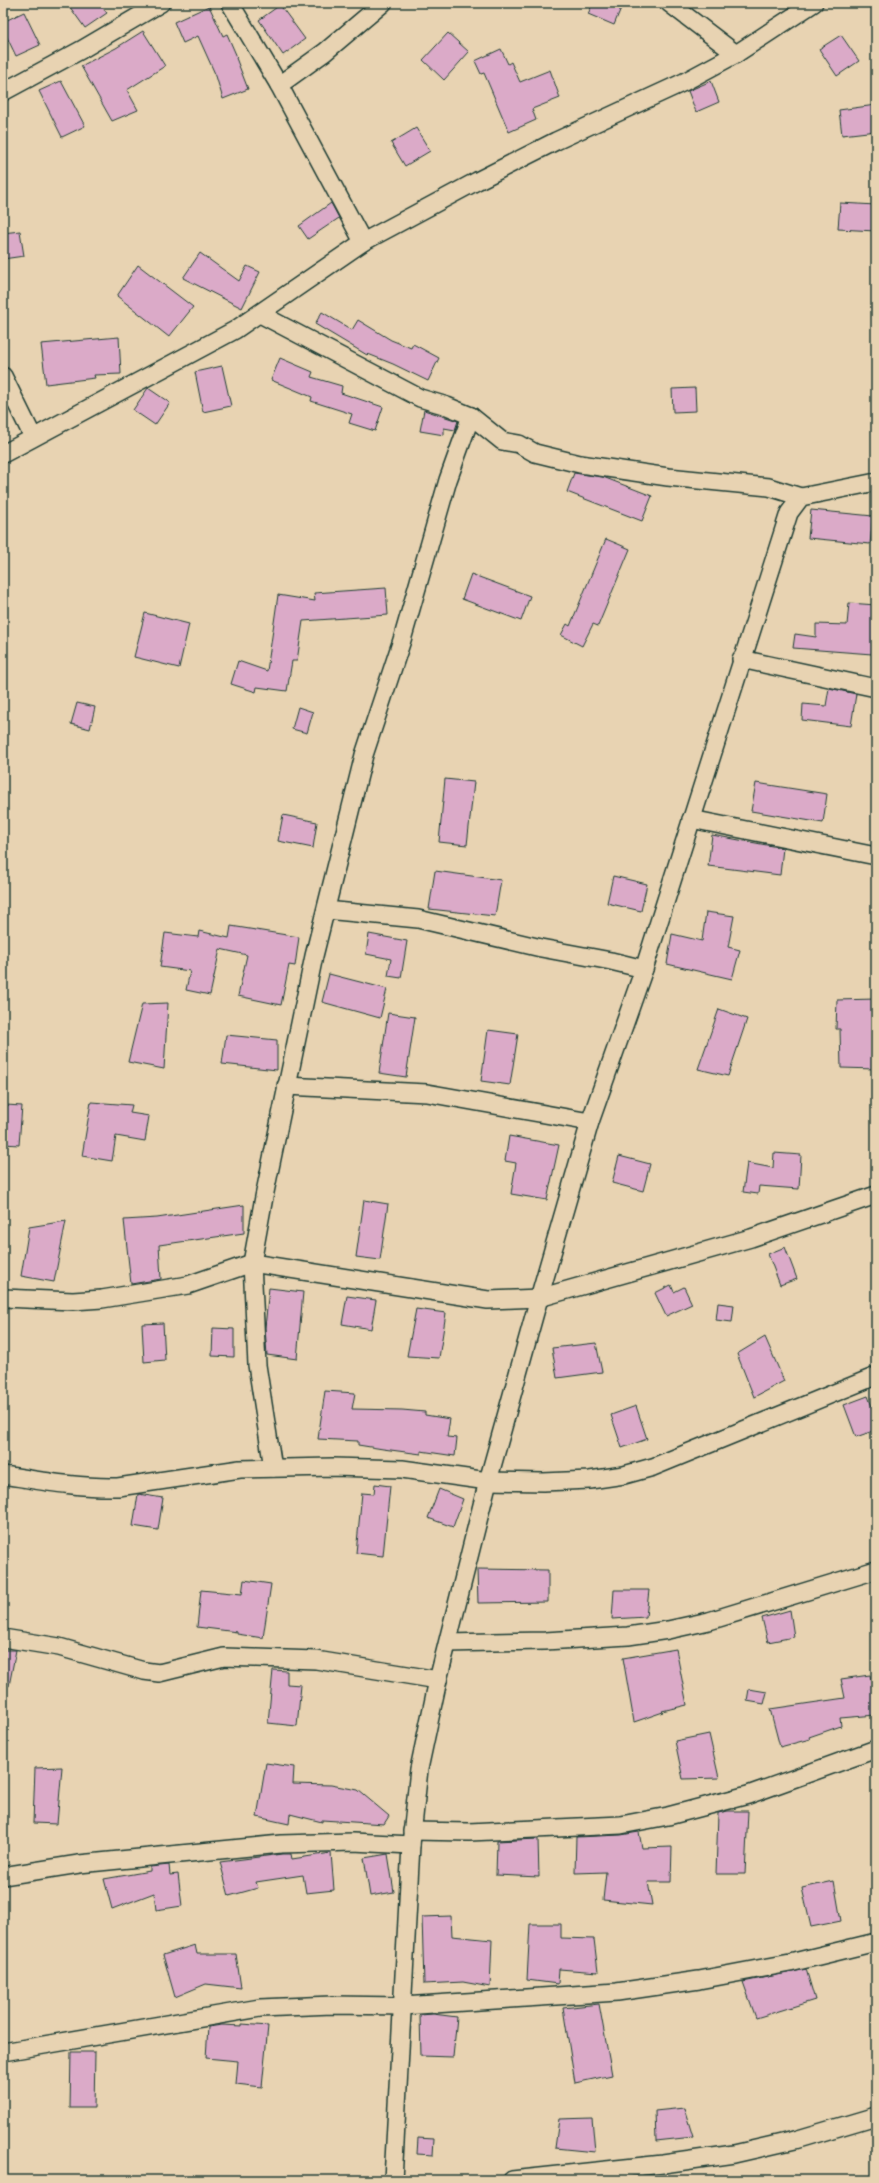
<svg xmlns="http://www.w3.org/2000/svg" width="879" height="2183" viewBox="0 0 879 2183" font-family="'Patrick Hand',sans-serif">
<rect width="100%" height="100%" fill="#e8d3b2"/>
<filter id="ink" filterUnits="userSpaceOnUse"><feTurbulence type="fractalNoise" baseFrequency=".025" numOctaves="2"/><feDisplacementMap in="SourceGraphic" scale="8" xChannelSelector="R" yChannelSelector="G"/><feConvolveMatrix kernelMatrix="1 2 1 2 8 2 1 2 1" color-interpolation-filters="sRGB"/></filter>
<g filter="url(#ink)">
<g fill="#dbaac8" stroke="#1f3d34">
<polygon points="67,3 99,3 107,13 85,28"/>
<polygon points="593,3 623,3 614,25 588,14"/>
<polygon points="280,5 305,39 283,55 259,20"/>
<polygon points="209,6 223,36 227,34 237,57 236,58 248,89 223,99 216,76 198,36 183,43 174,22"/>
<polygon points="24,12 40,45 16,56 3,29 3,22"/>
<polygon points="143,31 165,66 127,90 138,110 112,121 81,66 116,48"/>
<polygon points="448,33 469,52 444,80 423,60"/>
<polygon points="841,35 859,61 837,76 819,49"/>
<polygon points="501,49 508,64 511,62 520,82 550,70 560,98 532,109 536,120 509,132 484,73 481,74 475,61"/>
<polygon points="61,81 85,126 62,137 39,91"/>
<polygon points="711,81 719,102 696,112 688,91"/>
<polygon points="876,105 876,131 842,135 839,110"/>
<polygon points="416,128 430,151 405,166 391,143"/>
<polygon points="331,203 339,218 308,239 299,226"/>
<polygon points="840,203 876,205 876,231 838,229"/>
<polygon points="20,231 24,256 3,259 3,233"/>
<polygon points="200,253 239,281 247,266 260,272 242,308 183,278"/>
<polygon points="138,265 193,307 169,337 117,296"/>
<polygon points="322,312 352,330 358,320 391,340 411,348 413,344 439,358 428,381 393,364 368,354 367,355 315,324"/>
<polygon points="119,337 121,374 94,375 95,378 46,384 41,344"/>
<polygon points="280,358 313,372 311,377 342,386 341,393 383,407 375,431 349,423 352,414 311,401 312,397 271,380"/>
<polygon points="222,366 231,406 203,412 195,372"/>
<polygon points="148,388 170,403 155,425 133,410"/>
<polygon points="695,388 696,411 673,412 672,389"/>
<polygon points="424,410 458,421 455,430 444,428 444,435 420,431"/>
<polygon points="574,473 603,477 652,496 642,521 567,492"/>
<polygon points="811,510 873,516 870,544 808,538"/>
<polygon points="606,539 630,549 598,626 593,624 582,646 561,635 567,624 570,626"/>
<polygon points="471,574 530,596 521,621 462,599"/>
<polygon points="386,588 388,615 303,621 297,661 292,661 287,691 257,687 256,692 231,684 238,661 267,671 278,595 315,601 314,593"/>
<polygon points="849,603 876,605 872,654 793,648 795,634 816,637 816,624 847,625"/>
<polygon points="145,613 189,624 179,668 134,657"/>
<polygon points="829,688 856,694 851,726 802,720 803,704 826,706"/>
<polygon points="77,703 95,707 90,729 71,724"/>
<polygon points="298,707 313,712 307,733 292,729"/>
<polygon points="445,779 474,782 467,845 439,842"/>
<polygon points="756,783 827,794 823,823 751,811"/>
<polygon points="283,815 317,822 313,848 278,841"/>
<polygon points="712,835 783,848 780,875 708,866"/>
<polygon points="435,871 501,880 495,916 429,909"/>
<polygon points="613,876 647,884 641,911 607,903"/>
<polygon points="706,912 734,916 728,947 740,950 732,979 667,964 672,934 702,941"/>
<polygon points="231,926 299,937 295,966 289,965 281,1005 238,996 247,955 220,949 210,995 186,990 190,971 160,967 165,933 198,937 199,931 229,938"/>
<polygon points="369,934 407,941 401,978 388,976 391,959 366,954"/>
<polygon points="329,974 387,989 380,1018 322,1002"/>
<polygon points="876,999 876,1069 841,1068 840,1029 836,1029 837,1000"/>
<polygon points="168,1003 164,1069 128,1062 142,1004"/>
<polygon points="719,1009 747,1019 728,1076 698,1069"/>
<polygon points="388,1013 415,1017 406,1077 379,1073"/>
<polygon points="488,1030 518,1034 510,1085 481,1081"/>
<polygon points="226,1035 277,1040 277,1070 222,1064"/>
<polygon points="91,1102 132,1105 130,1113 149,1116 145,1141 116,1136 112,1161 82,1156"/>
<polygon points="6,1105 22,1106 19,1145 4,1144"/>
<polygon points="509,1136 559,1145 547,1200 511,1194 516,1163 505,1161"/>
<polygon points="774,1153 801,1155 799,1189 759,1186 758,1194 743,1192 747,1163 773,1168"/>
<polygon points="619,1156 650,1164 643,1191 612,1183"/>
<polygon points="364,1200 388,1204 380,1260 356,1257"/>
<polygon points="244,1205 244,1233 159,1245 161,1279 131,1284 124,1220 157,1218"/>
<polygon points="66,1221 54,1282 21,1276 29,1227"/>
<polygon points="785,1247 797,1279 780,1285 768,1254"/>
<polygon points="671,1285 674,1292 684,1287 692,1304 666,1316 655,1293"/>
<polygon points="269,1288 303,1292 297,1359 267,1355 265,1328"/>
<polygon points="347,1296 376,1300 371,1329 342,1324"/>
<polygon points="718,1303 734,1305 732,1322 716,1320"/>
<polygon points="416,1309 446,1313 439,1358 407,1356"/>
<polygon points="163,1323 165,1360 144,1362 142,1324"/>
<polygon points="213,1328 234,1329 234,1357 212,1356"/>
<polygon points="765,1337 784,1381 754,1397 737,1354"/>
<polygon points="596,1343 602,1372 557,1378 552,1348"/>
<polygon points="325,1391 355,1393 352,1409 402,1410 425,1412 425,1415 450,1419 447,1437 457,1438 455,1456 421,1451 421,1454 383,1449 358,1445 358,1441 318,1439"/>
<polygon points="868,1396 876,1417 876,1430 856,1437 844,1405"/>
<polygon points="636,1406 647,1439 622,1448 611,1415"/>
<polygon points="375,1484 390,1486 383,1556 356,1553 362,1493 374,1494"/>
<polygon points="439,1489 463,1499 453,1527 428,1518"/>
<polygon points="138,1494 163,1498 158,1530 133,1526"/>
<polygon points="477,1569 548,1570 548,1602 478,1603"/>
<polygon points="244,1580 271,1584 263,1638 237,1634 237,1632 197,1627 201,1590 242,1594"/>
<polygon points="614,1590 649,1590 646,1617 612,1619"/>
<polygon points="790,1610 794,1637 768,1642 762,1618"/>
<polygon points="676,1649 687,1705 662,1711 663,1712 634,1722 623,1658"/>
<polygon points="3,1650 16,1650 9,1686 3,1686"/>
<polygon points="273,1670 287,1671 287,1684 301,1685 297,1726 268,1723"/>
<polygon points="870,1675 876,1701 876,1715 840,1718 841,1726 809,1737 810,1739 780,1747 770,1709 845,1698 841,1679"/>
<polygon points="749,1689 767,1692 764,1704 747,1701"/>
<polygon points="709,1734 719,1778 683,1779 675,1741"/>
<polygon points="266,1763 294,1767 293,1784 331,1785 358,1790 389,1816 384,1824 322,1820 322,1822 290,1814 289,1824 257,1817"/>
<polygon points="62,1767 57,1824 33,1823 35,1768"/>
<polygon points="728,1811 748,1811 745,1874 716,1874 718,1813"/>
<polygon points="639,1832 642,1848 672,1847 671,1882 648,1882 652,1905 603,1900 606,1872 575,1873 576,1837 621,1835"/>
<polygon points="538,1839 539,1877 496,1875 497,1841"/>
<polygon points="331,1853 334,1890 306,1893 303,1875 256,1882 258,1888 229,1896 220,1862 282,1854 291,1854 292,1859"/>
<polygon points="388,1854 394,1892 370,1896 364,1858"/>
<polygon points="169,1865 170,1875 178,1874 182,1906 156,1910 154,1893 112,1909 104,1879 150,1871 150,1867"/>
<polygon points="834,1881 841,1921 811,1927 802,1888"/>
<polygon points="451,1916 452,1936 492,1940 490,1987 463,1982 424,1984 422,1917"/>
<polygon points="530,1924 561,1924 561,1938 594,1939 598,1972 559,1969 558,1984 527,1980"/>
<polygon points="195,1945 197,1954 236,1954 241,1988 206,1984 175,1997 163,1955"/>
<polygon points="806,1969 815,2000 756,2018 743,1982"/>
<polygon points="599,2004 612,2075 575,2083 563,2008"/>
<polygon points="433,2014 457,2017 453,2057 421,2056 420,2015"/>
<polygon points="242,2024 268,2026 262,2087 236,2084 238,2061 206,2058 208,2027 222,2025 242,2026"/>
<polygon points="71,2052 95,2052 94,2108 70,2108"/>
<polygon points="684,2108 693,2137 656,2141 655,2111"/>
<polygon points="592,2118 595,2152 555,2148 559,2119"/>
<polygon points="418,2138 434,2139 433,2155 417,2154"/>
</g>
<g fill="none" stroke-linecap="round" stroke-linejoin="round">
<defs>
<g id="street">
<polyline points="230,3 279,85 363,242"/>
<polyline points="669,3 736,54"/>
<polyline points="279,85 325,52 383,3"/>
<polyline points="3,92 81,50 161,3"/>
<polyline points="260,314 420,398 447,406 471,416 502,441 519,444 535,453 580,464 668,477 769,487 801,497"/>
<polyline points="3,376 33,437"/>
<polyline points="3,454 235,330 363,242 477,181 556,141 684,82 736,54 814,3"/>
<polyline points="741,659 876,688"/>
<polyline points="691,819 876,856"/>
<polyline points="326,910 418,919 541,948 611,961 644,969"/>
<polyline points="286,1086 427,1093 590,1122"/>
<polyline points="3,1298 73,1301 102,1299 188,1285 252,1263 488,1300 539,1298 751,1238 876,1195"/>
<polyline points="273,1468 257,1365 254,1304 252,1263 264,1197 314,956 364,755 402,640 448,480 471,416"/>
<path d="M3,1475C42,1481 79,1488 118,1487L240,1469L333,1467L402,1469L488,1481L543,1482L590,1480L624,1475L653,1467L876,1376"/>
<polyline points="3,1638 59,1647 144,1671 159,1673 224,1657 316,1660 438,1680"/>
<polyline points="448,1643 545,1641 628,1636 668,1630 709,1621 876,1570"/>
<polyline points="412,1831 469,1832 621,1825 668,1816 748,1795 876,1749"/>
<polyline points="3,1876 79,1864 281,1844 353,1842 411,1845"/>
<polyline points="3,2052 260,2008 332,2005 403,2006 617,1992 699,1980 790,1963 876,1942"/>
<polyline points="393,2180 411,1845 419,1769 438,1680 488,1481 539,1298 590,1122 644,969 789,513 801,497 876,482"/>
<polyline points="512,2180 663,2164 734,2154 795,2140 876,2116"/>
</g>
</defs>
<use href="#street" stroke="#1f3d34" stroke-width="20"/>
<use href="#street" stroke="#e8d3b2" stroke-width="17"/>
</g>
</g>
<rect width="879" height="2183" fill="none" stroke="#e8d3b2" stroke-width="16"/>
<rect x="8" y="8" width="863" height="2167" fill="none" stroke="#1f3d34" stroke-width="1.5" filter="url(#ink)"/>
</svg>
